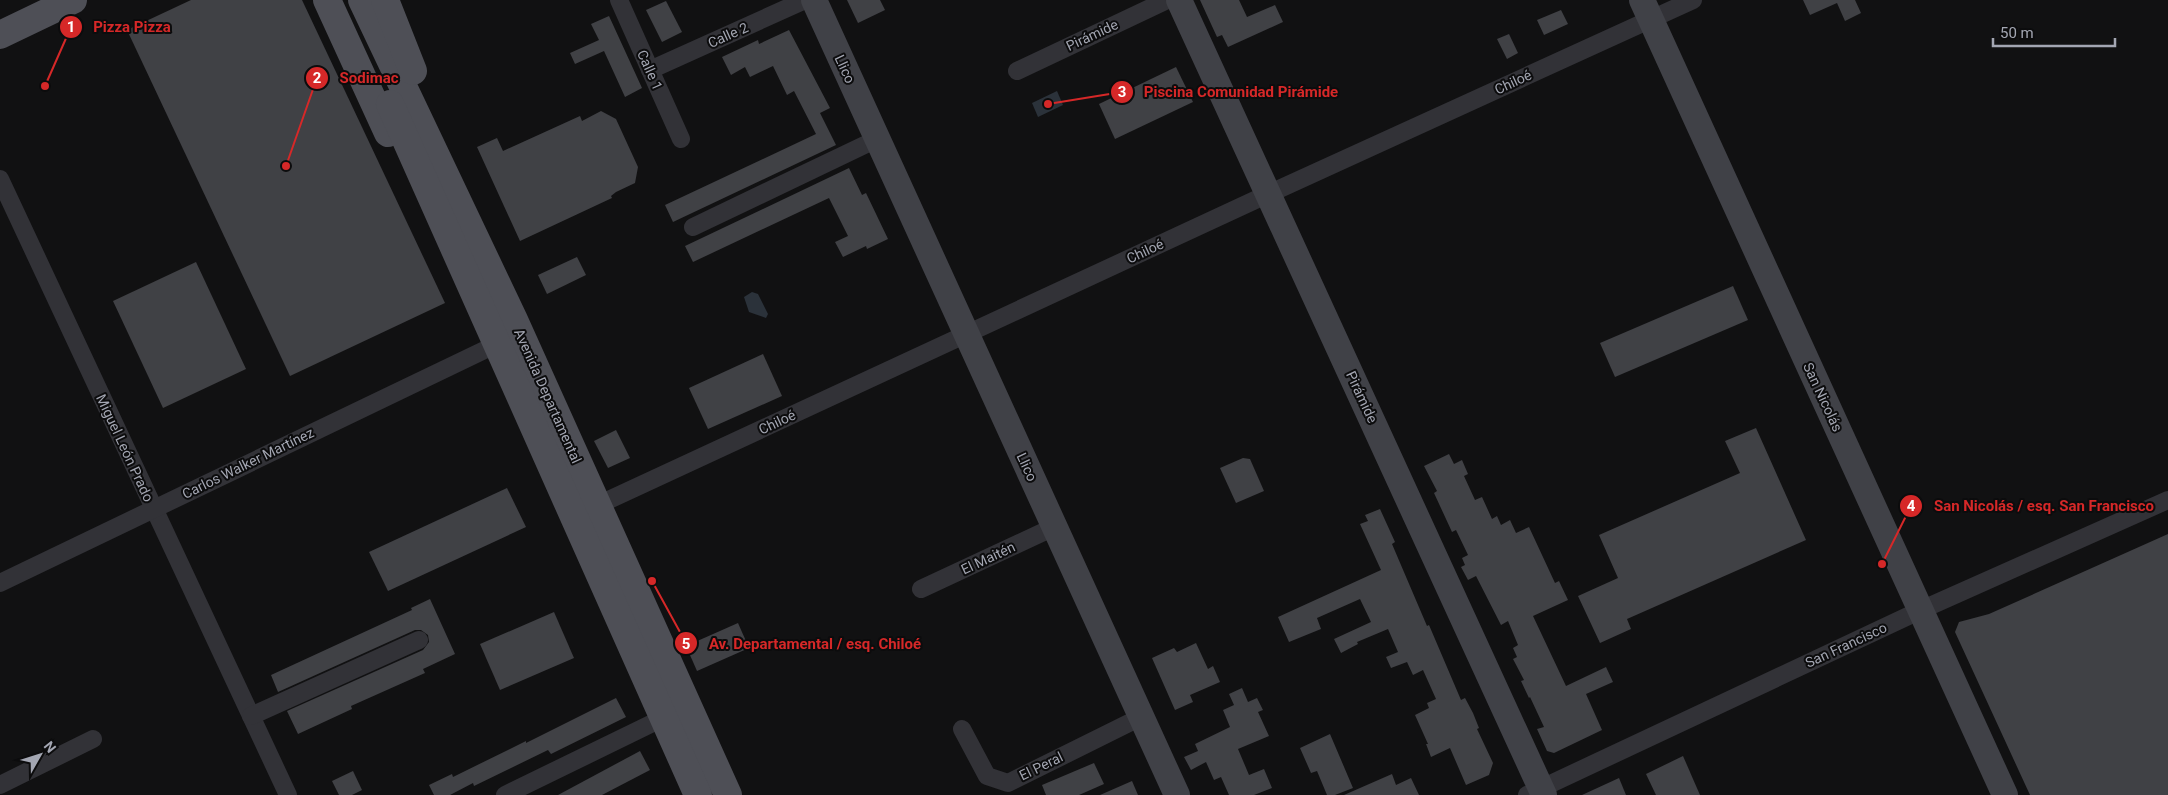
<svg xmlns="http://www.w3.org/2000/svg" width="2168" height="795" viewBox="0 0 2168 795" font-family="Roboto,sans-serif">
<rect width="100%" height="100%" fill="#111112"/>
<g fill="#2b323a">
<polygon points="1057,91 1063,105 1038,117 1032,103"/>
<polygon points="752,292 758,294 768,314 766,318 749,312 744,297"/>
</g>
<g fill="#404145">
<polygon points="191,0 302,0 445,303 290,376 127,30"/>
<polygon points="847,0 880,0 885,10 858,23"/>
<polygon points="1200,0 1239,0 1247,17 1275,5 1283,22 1228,47 1222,35 1217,37"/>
<polygon points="1803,0 1855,0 1861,13 1845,21 1837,3 1810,15"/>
<polygon points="666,1 682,32 662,42 646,10"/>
<polygon points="1561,10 1568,24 1544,35 1537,20"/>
<polygon points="609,16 642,88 625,97 604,51 575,64 570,53 599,40 591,24"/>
<polygon points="789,30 830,108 820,113 836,145 673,222 665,205 816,134 794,91 787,95 773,66 750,77 745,67 731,75 722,57 758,40 759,44"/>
<polygon points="1509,34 1518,53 1507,59 1497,39"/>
<polygon points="1176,67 1193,102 1115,139 1099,104"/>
<polygon points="601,111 616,119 638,167 635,183 616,192 611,196 612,198 520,241 477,147 497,138 503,151 580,116 582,121"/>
<polygon points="849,168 862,195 866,193 888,239 867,249 866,246 843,257 835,242 848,236 829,198 693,262 685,246"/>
<polygon points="577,257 586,275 547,294 538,275"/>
<polygon points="196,262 246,369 163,408 113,301"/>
<polygon points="1733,286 1748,320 1615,377 1600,343"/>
<polygon points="763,354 782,396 708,429 689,388"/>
<polygon points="1756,428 1806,540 1627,619 1631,629 1600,643 1578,596 1618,578 1599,535 1740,473 1725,441"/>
<polygon points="616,430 630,458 608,468 594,441"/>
<polygon points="1449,454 1454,464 1462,460 1468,474 1464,476 1475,500 1482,497 1492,519 1497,516 1501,525 1510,520 1516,533 1529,527 1555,583 1559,581 1568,600 1533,616 1566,686 1606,667 1613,682 1586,694 1602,730 1554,753 1547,751 1537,729 1544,727 1530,697 1529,698 1521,681 1524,680 1513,659 1517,657 1513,648 1518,645 1508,621 1501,625 1476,576 1468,580 1461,567 1465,565 1462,558 1468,555 1456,530 1452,532 1434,493 1437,491 1424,466"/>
<polygon points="1243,458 1250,459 1264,491 1236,503 1220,468"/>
<polygon points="507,488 526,527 388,591 369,552"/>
<polygon points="1380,509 1395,542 1392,544 1427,626 1429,625 1461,700 1465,698 1473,713 1479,728 1477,729 1493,763 1489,775 1466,785 1450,748 1431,757 1426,744 1428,744 1415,715 1429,708 1427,703 1436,699 1423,670 1413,675 1407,662 1391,668 1386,657 1398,652 1388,629 1357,642 1358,644 1341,653 1334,639 1371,622 1360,599 1317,618 1321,629 1289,642 1278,617 1381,570 1360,524 1368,521 1365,515"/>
<polygon points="2168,534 2168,795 2030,795 1955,632 1959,622 1989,614"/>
<polygon points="430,599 455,654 423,669 425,673 351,706 352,709 298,734 287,711 423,650 429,642 428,635 421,630 415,630 278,692 271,675 412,610 411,608"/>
<polygon points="554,612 574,658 500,690 480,644"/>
<polygon points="738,623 749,648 697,671 686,646"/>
<polygon points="1196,643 1208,669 1213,666 1220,682 1190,695 1193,702 1175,710 1152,658 1174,648 1177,652"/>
<polygon points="1242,688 1248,702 1257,698 1263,710 1258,712 1269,736 1238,749 1249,775 1264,769 1272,788 1254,795 1229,795 1221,777 1214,780 1206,762 1191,770 1184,757 1198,751 1195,744 1230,727 1223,710 1234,705 1229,694"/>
<polygon points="616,698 626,717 551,754 548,750 474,786 473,783 450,795 434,795 429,785 452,774 453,777 526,741 526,743"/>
<polygon points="1330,734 1353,788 1335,795 1327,795 1317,771 1311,773 1300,748"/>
<polygon points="640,751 650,770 602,795 558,795"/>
<polygon points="1683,756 1700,795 1656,795 1646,774"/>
<polygon points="1094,763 1104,784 1079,795 1046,795 1042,785"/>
<polygon points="353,771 362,790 352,795 339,795 332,781"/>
<polygon points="1392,774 1396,785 1411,778 1419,795 1344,795"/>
<polygon points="1619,778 1626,795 1582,795"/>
<polygon points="1132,781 1138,795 1100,795"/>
</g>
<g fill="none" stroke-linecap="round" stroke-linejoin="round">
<g stroke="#323237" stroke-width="18">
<polyline points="619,0 681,139"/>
<polyline points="650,70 805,0"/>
<polyline points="1017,71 1167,0"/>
<polyline points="0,179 288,795"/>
<polyline points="693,227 877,139"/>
<polyline points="598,505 1253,201 1693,0"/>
<polyline points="0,583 497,344"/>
<polyline points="921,589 1054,527"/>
<polyline points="251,716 419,640"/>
<polyline points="962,729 987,776 1008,783 1141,717"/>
<polyline points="0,785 93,739"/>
<polyline points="505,795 663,718"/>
<polyline points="1527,795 1921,610 2168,500"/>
</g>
<g stroke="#404147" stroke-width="26">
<polyline points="814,0 1177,795"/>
<polyline points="1179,0 1544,795"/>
<polyline points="1642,0 2005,795"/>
</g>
<g stroke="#4e4f56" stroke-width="28">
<polyline points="327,0 388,133"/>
<polyline points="362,0 514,320 728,795"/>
<polyline points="385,0 413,71"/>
<polyline points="0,35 73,0"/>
<polyline points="390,104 698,795"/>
</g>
</g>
<g text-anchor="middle" stroke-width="4" stroke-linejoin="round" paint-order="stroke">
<g font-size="14" fill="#a3a6b2" stroke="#0c0c0d">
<text transform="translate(728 35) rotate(-24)" y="5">Calle 2</text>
<text transform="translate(1092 35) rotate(-25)" y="5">Pirámide</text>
<text transform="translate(845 69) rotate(65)" y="5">Llico</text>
<text transform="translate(650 70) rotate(66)" y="5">Calle 1</text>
<text transform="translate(1513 82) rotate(-25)" y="5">Chiloé</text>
<text transform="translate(1145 251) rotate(-25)" y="5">Chiloé</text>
<text transform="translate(548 396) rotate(66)" y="5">Avenida Departamental</text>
<text transform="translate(1362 397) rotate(65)" y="5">Pirámide</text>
<text transform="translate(1823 397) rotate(65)" y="5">San Nicolás</text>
<text transform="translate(777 422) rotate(-25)" y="5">Chiloé</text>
<text transform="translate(125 448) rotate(65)" y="5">Miguel León Prado</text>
<text transform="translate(248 463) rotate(-26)" y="5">Carlos Walker Martínez</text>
<text transform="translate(1027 467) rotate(65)" y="5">Llico</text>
<text transform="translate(988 558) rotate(-25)" y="5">El Maitén</text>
<text transform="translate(1846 645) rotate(-25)" y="5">San Francisco</text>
<text transform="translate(1041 766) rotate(-26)" y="5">El Peral</text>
</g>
</g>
<path fill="none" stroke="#d62828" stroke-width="2" d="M45 86L71 27M286 166L317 78M1048 104L1122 92M1882 564L1911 506M652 581L686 643"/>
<g fill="#d62828" stroke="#0c0c0d" stroke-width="2">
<circle cx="45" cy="86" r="5"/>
<circle cx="286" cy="166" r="5"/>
<circle cx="1048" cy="104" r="5"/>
<circle cx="1882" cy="564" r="5"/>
<circle cx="652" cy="581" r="5"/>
<circle cx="71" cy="27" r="12"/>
<circle cx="317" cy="78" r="12"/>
<circle cx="1122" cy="92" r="12"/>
<circle cx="1911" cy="506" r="12"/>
<circle cx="686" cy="643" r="12"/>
</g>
<g font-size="15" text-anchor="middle" font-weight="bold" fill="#fff">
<text x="71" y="32">1</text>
<text x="317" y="83">2</text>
<text x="1122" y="97">3</text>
<text x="1911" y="511">4</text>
<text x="686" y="649">5</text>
</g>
<g font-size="15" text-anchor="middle" font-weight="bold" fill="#d62828" stroke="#0c0c0d" stroke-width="4" stroke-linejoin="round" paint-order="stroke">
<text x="132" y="32">Pizza Pizza</text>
<text x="369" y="83">Sodimac</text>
<text x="1241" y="97">Piscina Comunidad Pirámide</text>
<text x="2044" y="511">San Nicolás / esq. San Francisco</text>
<text x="815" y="649">Av. Departamental / esq. Chiloé</text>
</g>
<g transform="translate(40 755) rotate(51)" stroke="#0c0c0d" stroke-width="4" paint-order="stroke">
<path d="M0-4L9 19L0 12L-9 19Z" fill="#a3a6b2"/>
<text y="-8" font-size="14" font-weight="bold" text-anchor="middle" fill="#a3a6b2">N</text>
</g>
<path d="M1993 38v8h122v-8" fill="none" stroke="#a3a6b2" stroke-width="2.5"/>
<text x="2000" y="38" font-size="15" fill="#a3a6b2" stroke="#0c0c0d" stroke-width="4" paint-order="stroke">50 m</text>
</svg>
